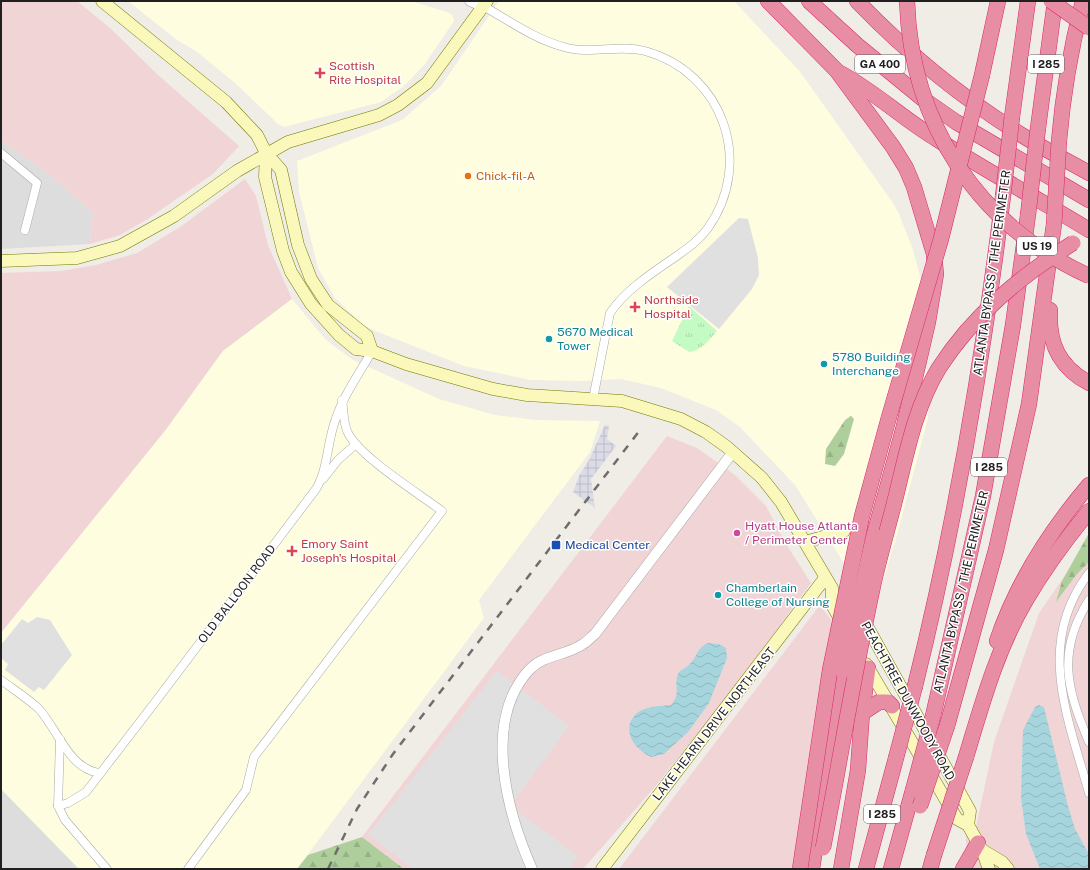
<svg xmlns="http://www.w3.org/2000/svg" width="1090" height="870" viewBox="0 0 1090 870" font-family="'Public Sans',sans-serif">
<defs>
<pattern id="forest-firs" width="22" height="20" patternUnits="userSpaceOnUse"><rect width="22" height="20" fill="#aecf9b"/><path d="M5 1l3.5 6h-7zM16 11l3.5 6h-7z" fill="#95b185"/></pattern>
<pattern id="park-tufts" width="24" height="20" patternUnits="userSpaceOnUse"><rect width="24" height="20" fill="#c4fac4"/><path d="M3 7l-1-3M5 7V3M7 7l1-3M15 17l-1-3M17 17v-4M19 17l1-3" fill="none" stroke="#a8d6a8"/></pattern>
<pattern id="plaza-grid" width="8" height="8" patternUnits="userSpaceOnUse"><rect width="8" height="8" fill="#dadbe6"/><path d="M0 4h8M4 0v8" fill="none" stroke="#bbbcc5"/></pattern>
<pattern id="water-waves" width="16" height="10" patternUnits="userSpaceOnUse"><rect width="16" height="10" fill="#a7d5de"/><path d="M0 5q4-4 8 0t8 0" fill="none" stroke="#8fb7be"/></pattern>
</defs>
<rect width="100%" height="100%" fill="#f0ece6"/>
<g fill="#dedddd">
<polygon points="1,140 51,176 93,213 90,244 1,249"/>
<polygon points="1,789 79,869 1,869"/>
</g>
<g fill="#f1d5d6">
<polygon points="1,1 77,1 110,28 158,75 239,146 213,174 146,220 120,235 90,244 93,213 51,176 1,140"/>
<polygon points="245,179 256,196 268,245 292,299 223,351 165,431 1,633 1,273 61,271 96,265 137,253 180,227"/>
<polygon points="667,436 697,448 735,475 766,506 786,544 811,583 737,684 654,788 583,869 404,869 362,837"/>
<polygon points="1089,541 1089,869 960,869 966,857 966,835 976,827 994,742 1039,613"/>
<polygon points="820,605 856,654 811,869 619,869"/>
</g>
<g fill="#fffde0">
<polygon points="128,1 411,1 450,13 453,16 454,21 425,64 404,86 381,102 284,127 278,124 235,83 196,51 177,40"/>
<polygon points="499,1 734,1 801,73 893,203 899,214 912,247 924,291 928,418 896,538 873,615 861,597 843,562 795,485 740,427 716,410 661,388 621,379 581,381 531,380 464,366 373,330 362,324 335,298 318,268 299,192 297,161 402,120 441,86"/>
<polygon points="292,299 326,340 353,360 439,399 495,415 536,420 600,421 590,452 479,600 484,618 297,869 79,869 1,789 1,633 165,431 223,351"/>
</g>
<g fill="url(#forest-firs)">
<polygon points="851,416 854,419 844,454 835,466 825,464 826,449 845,420"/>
<polygon points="1089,533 1089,562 1076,575 1056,602 1062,581"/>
<polygon points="362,837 404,869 297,869 308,855"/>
</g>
<path fill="url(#park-tufts)" d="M689,306L717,331C710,339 701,351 689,352L672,341Z"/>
<g fill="#e0e0e0">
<polygon points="739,218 748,219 758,258 759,275 752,289 719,329 667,287"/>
<polygon points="37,617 50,620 72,655 44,690 39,687 34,692 5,670 8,664 1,658 1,645 22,619 28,623"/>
<polygon points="497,671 569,726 510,806 578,856 569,869 414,869 368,835"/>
</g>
<polygon fill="url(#plaza-grid)" points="605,425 609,426 607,439 616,446 591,479 595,508 573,492 579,476 589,460"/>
<g fill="url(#water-waves)">
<path d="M708,643L719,644L726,648L727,658L709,703L688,732L664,754L651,757C638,750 626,739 630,723C632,718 636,713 640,711C650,706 660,706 671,705C682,692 673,687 678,674C680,669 687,668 690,664C699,654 695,650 708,643Z"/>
<polygon points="1039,705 1044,707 1068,806 1075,829 1089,854 1089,869 1040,869 1026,834 1021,798 1023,730 1035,707"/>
</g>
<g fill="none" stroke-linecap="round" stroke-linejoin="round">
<defs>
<g id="minor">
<path d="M483,6C510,21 534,39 564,47C590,55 619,44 645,51C724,73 754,163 708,228C698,242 685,250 671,260C649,275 625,291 610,313L593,399"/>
<polyline points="1,153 37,183 25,230"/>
<polyline points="323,479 338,460 356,444"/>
<path d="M1089,573C1035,644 1068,717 1089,793"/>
<path d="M1089,600C1056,652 1067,690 1089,742"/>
<path d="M1,680C13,689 27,698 38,708C58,729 68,769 100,773"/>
<polyline points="60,739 58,806 65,820 107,869"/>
<path d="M58,806L68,803L86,792L156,701L316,489C328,469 327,443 335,421C343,396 359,374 372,351"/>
<path d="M188,869L246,790L254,757L442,511C418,493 360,457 348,433C343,424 344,411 342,400"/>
</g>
<g id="tertiary">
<polyline points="470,1 483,6"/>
<path d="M532,869C507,812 482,722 529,670C544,654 566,656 583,644C587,642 591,637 595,634L733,452"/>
</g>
<g id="secondary">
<polyline points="102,1 226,102 257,135 266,153 281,170 298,245 311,279 328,305 367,336 372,351"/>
<polyline points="266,153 265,177 283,251 291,272 311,304 339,335 356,349 372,351 406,364 493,389 527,395 622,401 681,419 706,432 727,447 762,478 781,502 832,588 832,605 843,624"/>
<polyline points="1,261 77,258 120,246 174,216 237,171 288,142 379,115 398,105 427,83 487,1"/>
<polyline points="805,542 844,531"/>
<polyline points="863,619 970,811 968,825"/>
<polyline points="866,664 957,819 968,825 982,850 989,869"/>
<polyline points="982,850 1002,862 1008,869"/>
<polyline points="602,869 825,578"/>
</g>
<g id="motorway">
<polyline points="768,1 837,71 893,147 906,168 914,187 934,254 936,274 928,322 903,430 874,535"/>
<polyline points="809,1 857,45 923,99 956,122 1089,200"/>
<path d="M857,1C905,51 961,97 1020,134C1042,148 1066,160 1089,173"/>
<path d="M840,73C874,91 902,118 935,138C985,170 1038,199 1089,230"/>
<polyline points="982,75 998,1"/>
<polyline points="1012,117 1028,1"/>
<polyline points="1038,128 1055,1"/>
<path d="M1059,141C1063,93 1071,47 1083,1"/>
<path d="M1050,310C1048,343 1059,367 1089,383"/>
<path d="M997,641C1017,582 1049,532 1089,485"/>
<path d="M915,686C955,525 983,361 1003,196"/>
<polyline points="862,713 879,702 888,702 892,706"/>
<polyline points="933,716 983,496 1013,325 1028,215"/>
<polyline points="947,726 996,550 1029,404 1054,224"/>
<path d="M966,757C982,704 997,649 1026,600C1044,569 1066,539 1089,511"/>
<polyline points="812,869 843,671"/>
<polyline points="841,869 858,770 862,713 868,668"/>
<polyline points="866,869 896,758"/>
<polyline points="891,869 913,790"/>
<polyline points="930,869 934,855"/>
<polyline points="963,869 978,843"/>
</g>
</defs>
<use href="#minor" stroke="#a7a7a7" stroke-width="9"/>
<use href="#tertiary" stroke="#a7a7a7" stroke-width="11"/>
<use href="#secondary" stroke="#747805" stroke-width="13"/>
<use href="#motorway" stroke="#db2670" stroke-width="16"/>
<use href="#minor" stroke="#fff" stroke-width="8"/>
<use href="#tertiary" stroke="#fff" stroke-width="10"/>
<use href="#secondary" stroke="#faf9bb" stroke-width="12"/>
<use href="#motorway" stroke="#e78ea5" stroke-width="15"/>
<polyline stroke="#6e6e6e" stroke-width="2.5" stroke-dasharray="8 8" stroke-linecap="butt" points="328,869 357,809 393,754 640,430"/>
<defs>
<g id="motorway-bridge">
<path d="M907,1C911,123 977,225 1089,276"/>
<polyline points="1051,1 1089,28"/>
<polyline points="1003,196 1012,117"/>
<polyline points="1028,215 1038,128"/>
<polyline points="1054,224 1059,141"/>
<polyline points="843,671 874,535"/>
<polyline points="896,758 915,686"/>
<polyline points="913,790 933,716"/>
<polyline points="920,806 947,726"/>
<path d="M823,848C840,761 854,673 873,586C879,559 887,531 894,504C906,457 914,409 939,368C973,315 1021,276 1073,243"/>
<polyline points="934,855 966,757"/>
<polyline points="800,869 830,670 862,516 889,417 941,239 982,75"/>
</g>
</defs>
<use href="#motorway-bridge" stroke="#db2670" stroke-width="16" stroke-linecap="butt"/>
<use href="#motorway-bridge" stroke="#e78ea5" stroke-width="15"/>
</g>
<g fill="#e0444e" stroke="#fff" stroke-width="1.5">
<path d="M318 67h4v4h4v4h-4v4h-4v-4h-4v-4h4z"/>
<path d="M633 301h4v4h4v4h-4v4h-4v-4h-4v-4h4z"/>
<path d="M290 545h4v4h4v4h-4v4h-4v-4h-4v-4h4z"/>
</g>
<circle fill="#e8710a" stroke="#fff" stroke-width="1.5" cx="468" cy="176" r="4"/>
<g fill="#0f9aa8" stroke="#fff" stroke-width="1.5">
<circle cx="549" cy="339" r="4"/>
<circle cx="824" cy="364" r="4"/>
<circle cx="718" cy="595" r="4"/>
</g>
<circle fill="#d1479c" stroke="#fff" stroke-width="1.5" cx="737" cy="533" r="4"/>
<rect fill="#1a4fb4" stroke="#fff" stroke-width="1.5" x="551" y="540" width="10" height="10" rx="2"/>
<g text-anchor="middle" stroke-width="3" stroke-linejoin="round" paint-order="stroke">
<g fill="#fff" stroke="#636363" stroke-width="1">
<rect x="855" y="55" width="50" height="18" rx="3"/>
<rect x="1028" y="55" width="36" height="18" rx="3"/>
<rect x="1017" y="237" width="40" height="18" rx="3"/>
<rect x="971" y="458" width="36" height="18" rx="3"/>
<rect x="864" y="805" width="36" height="18" rx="3"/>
</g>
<g font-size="11" font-weight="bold" fill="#202020">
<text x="880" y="68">GA 400</text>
<text x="1046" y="68">I 285</text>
<text x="1037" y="250">US 19</text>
<text x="989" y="471">I 285</text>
<text x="882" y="818">I 285</text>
</g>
<g font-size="12" fill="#be3a42" stroke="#fff" text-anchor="start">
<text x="329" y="70">Scottish<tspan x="329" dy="14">Rite Hospital</tspan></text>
<text x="644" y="304">Northside<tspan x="644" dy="14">Hospital</tspan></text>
<text x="301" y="548">Emory Saint<tspan x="301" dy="14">Joseph's Hospital</tspan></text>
</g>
<g font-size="12" fill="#c56008" stroke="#fff" text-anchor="start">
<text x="476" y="180">Chick-fil-A</text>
</g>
<g font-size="12" fill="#202020" stroke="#fff">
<text transform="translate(992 273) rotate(-82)" y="4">ATLANTA BYPASS / THE PERIMETER</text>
<text transform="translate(961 592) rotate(-77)" y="4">ATLANTA BYPASS / THE PERIMETER</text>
<text transform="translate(237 594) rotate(-53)" y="4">OLD BALLOON ROAD</text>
<text transform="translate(908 701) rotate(61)" y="4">PEACHTREE DUNWOODY ROAD</text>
<text transform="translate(714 724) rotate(-52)" y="4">LAKE HEARN DRIVE NORTHEAST</text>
</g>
<g font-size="12" fill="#0d838f" stroke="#fff" text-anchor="start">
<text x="557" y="336">5670 Medical<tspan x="557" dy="14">Tower</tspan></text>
<text x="832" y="361">5780 Building<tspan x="832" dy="14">Interchange</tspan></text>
<text x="726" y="592">Chamberlain<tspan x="726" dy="14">College of Nursing</tspan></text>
</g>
<g font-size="12" fill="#b23c85" stroke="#fff" text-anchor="start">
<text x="745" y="530">Hyatt House Atlanta<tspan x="745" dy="14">/ Perimeter Center</tspan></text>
</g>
<g font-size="12" fill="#164399" stroke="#fff" text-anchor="start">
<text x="565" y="549">Medical Center</text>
</g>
</g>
<rect width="1090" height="870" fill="none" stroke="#202020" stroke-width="4"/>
</svg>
